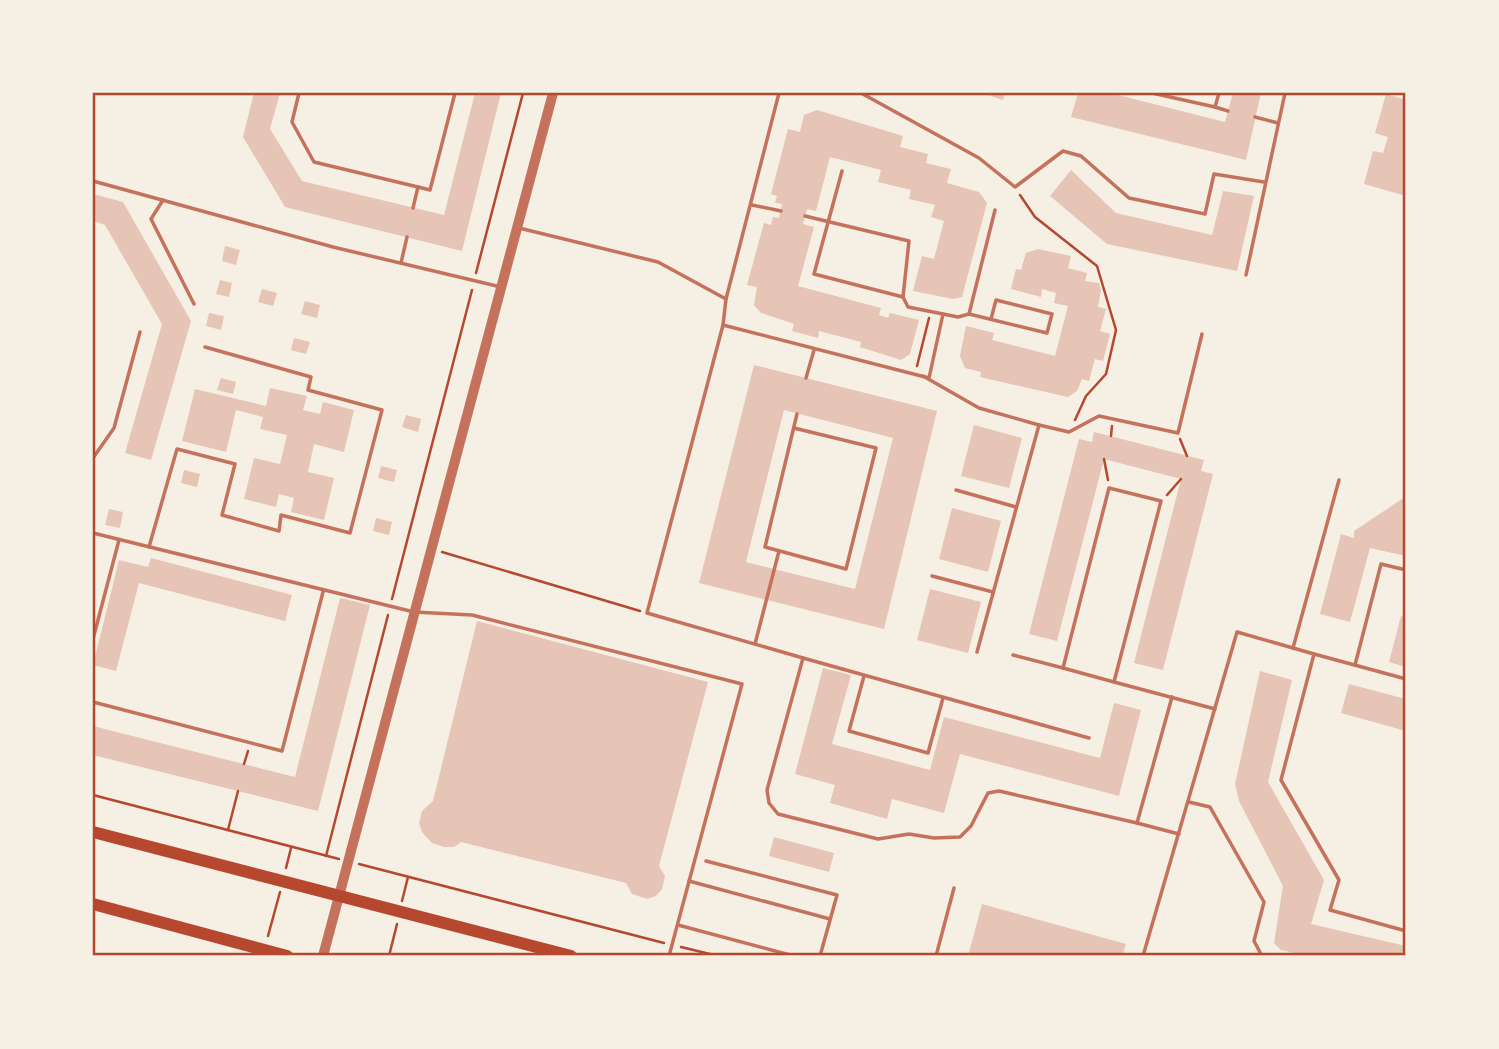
<svg xmlns="http://www.w3.org/2000/svg" width="1499" height="1049" viewBox="0 0 1499 1049" font-family="Raleway,sans-serif">
<rect width="100%" height="100%" fill="#f6efe4"/>
<g fill="#e6c5b7" fill-rule="evenodd">
<polygon points="254,93 280,93 270,129 302,181 444,215 475,93 501,93 462,251 285,207 243,137"/>
<polygon points="981,93 1005,93 1003,100"/>
<polygon points="1078,93 1110,93 1225,122 1233,93 1261,93 1246,160 1071,117"/>
<polygon points="1386,94 1406,100 1406,196 1364,184 1373,151 1383,153 1388,137 1375,133"/>
<polygon points="817,110 903,136 900,147 928,154 926,163 951,169 947,183 979,192 987,203 962,297 953,299 913,291 922,256 934,259 944,221 931,217 935,205 909,199 911,190 878,182 881,170 830,157 816,211 807,209 803,224 814,227 798,286 881,308 879,315 888,318 890,313 919,320 910,354 901,360 860,347 861,342 819,331 818,338 792,331 794,324 761,313 754,305 757,287 747,285 764,223 771,225 773,217 779,218 782,204 775,203 777,196 771,194 788,129 800,132 804,115"/>
<polygon points="1071,170 1116,213 1212,235 1223,191 1254,196 1237,271 1107,244 1050,196"/>
<polygon points="93,194 123,202 191,321 151,460 125,453 162,324 105,225 93,221"/>
<polygon points="225,246 240,250 236,265 222,261"/>
<polygon points="1038,249 1071,256 1068,268 1087,273 1085,281 1099,283 1101,290 1098,307 1106,309 1100,331 1110,334 1103,361 1095,359 1089,381 1082,379 1077,391 1068,397 980,377 981,372 965,368 960,356 966,326 994,333 992,340 1055,356 1068,306 1054,303 1056,293 1042,289 1041,297 1011,289 1016,269 1021,270 1026,253"/>
<polygon points="220,280 232,283 229,297 216,294"/>
<polygon points="262,289 277,293 273,306 258,302"/>
<polygon points="305,301 320,305 317,318 301,314"/>
<polygon points="209,313 224,316 221,330 206,326"/>
<polygon points="294,338 310,342 306,354 291,350"/>
<path d="M754,365L937,411L884,629L699,583ZM784,410L893,438L855,589L746,562Z"/>
<polygon points="221,378 236,382 233,394 217,390"/>
<polygon points="270,388 307,396 303,410 320,414 323,402 354,410 344,452 314,444 308,472 334,478 324,520 291,512 294,498 279,494 276,507 244,499 254,458 280,464 287,435 260,429 263,417 236,410 226,452 182,441 195,389 266,406"/>
<polygon points="406,415 421,419 418,432 402,427"/>
<polygon points="974,425 1022,438 1009,488 961,476"/>
<polygon points="1094,432 1204,460 1201,471 1213,474 1163,670 1134,663 1181,479 1104,459 1057,641 1029,634 1079,439 1092,442"/>
<polygon points="381,466 397,470 394,482 378,478"/>
<polygon points="184,470 200,474 197,487 181,483"/>
<polygon points="1402,499 1406,499 1406,556 1370,548 1350,622 1320,614 1341,534 1354,538 1354,531"/>
<polygon points="952,508 1001,521 988,572 939,559"/>
<polygon points="109,509 123,512 120,528 105,525"/>
<polygon points="376,518 392,522 389,535 373,531"/>
<polygon points="151,558 292,595 285,621 139,583 116,671 93,665 119,560 148,567"/>
<polygon points="930,589 981,602 968,653 917,640"/>
<polygon points="340,598 370,605 318,811 93,755 93,726 295,777"/>
<polygon points="1401,616 1406,618 1406,667 1389,662"/>
<polygon points="477,621 708,682 659,866 665,876 662,889 656,896 647,899 632,894 626,883 461,842 454,847 444,847 432,843 422,832 419,823 422,811 433,801"/>
<polygon points="823,668 851,675 832,744 930,770 944,717 1100,758 1114,703 1141,710 1119,796 960,754 944,813 892,799 887,819 830,803 835,785 795,774"/>
<polygon points="1260,671 1292,680 1268,782 1324,880 1311,924 1406,946 1406,956 1307,956 1281,950 1274,943 1283,886 1239,801 1235,784"/>
<polygon points="1349,684 1406,699 1406,731 1341,713"/>
<polygon points="774,837 834,853 829,872 769,856"/>
<polygon points="982,904 1126,944 1122,956 968,956"/>
</g>
<g fill="none" stroke-linecap="round" stroke-linejoin="round">
<g stroke="#b5482f" stroke-width="2.5">
<polyline points="1020,195 1035,217 1097,266 1116,330 1106,374 1086,396 1075,420"/>
<polyline points="476,273 523,93"/>
<polyline points="917,366 929,318"/>
<polyline points="1111,436 1112,426"/>
<polyline points="1180,439 1187,456"/>
<polyline points="1104,459 1108,480"/>
<polyline points="1167,495 1181,479"/>
<polyline points="442,552 640,611"/>
<polyline points="392,599 472,290"/>
<polyline points="244,764 248,751"/>
<polyline points="93,795 339,859"/>
<polyline points="228,830 238,791"/>
<polyline points="326,856 388,615"/>
<polyline points="359,864 664,943"/>
<polyline points="286,868 291,848"/>
<polyline points="402,901 408,877"/>
<polyline points="268,936 280,892"/>
<polyline points="681,947 718,956"/>
<polyline points="389,956 397,924"/>
</g>
<g stroke="#c5725c" stroke-width="3.5">
<polyline points="299,93 292,122 314,162 418,187 413,208"/>
<polyline points="861,93 979,158 1015,187 1063,151 1081,156 1129,198 1205,214 1214,174 1264,182"/>
<polyline points="1152,93 1215,107"/>
<polyline points="1219,93 1215,107 1228,111"/>
<polyline points="1255,117 1278,123"/>
<polyline points="842,171 814,274 903,297 908,307 958,317 969,314 1047,333 1052,314 996,300 991,319"/>
<polyline points="93,181 333,247 501,287"/>
<polyline points="418,187 430,190 455,93"/>
<polyline points="163,200 151,219 194,304"/>
<polyline points="752,205 781,211"/>
<polyline points="805,216 909,241 903,297"/>
<polyline points="519,228 658,262 726,299 779,93"/>
<polyline points="401,263 407,237"/>
<polyline points="1246,275 1285,93"/>
<polyline points="726,299 723,325 929,378 943,314"/>
<polyline points="969,314 995,210"/>
<polyline points="723,325 647,613 803,658"/>
<polyline points="923,376 979,408 1039,425 977,652"/>
<polyline points="806,378 814,350"/>
<polyline points="1039,425 1069,432 1099,416 1178,433 1202,334"/>
<polyline points="794,428 876,448 846,569 765,547 797,414"/>
<polyline points="93,458 114,428 140,332"/>
<polyline points="956,490 1016,507"/>
<polyline points="93,533 414,612 472,615 742,684 669,956"/>
<polyline points="149,547 177,449 235,464 222,515 279,531 281,515 350,533 382,410 308,390 311,377 205,347"/>
<polyline points="932,576 993,592"/>
<polyline points="93,639 119,540"/>
<polyline points="755,644 779,551"/>
<polyline points="1293,648 1314,654 1281,780 1339,880 1330,910 1406,931"/>
<polyline points="1314,654 1406,679"/>
<polyline points="1013,655 1063,668"/>
<polyline points="1355,665 1381,564 1406,570"/>
<polyline points="864,676 849,731 928,753 943,698"/>
<polyline points="1114,682 1063,668 1109,488 1161,501 1114,682 1215,709"/>
<polyline points="93,702 282,751 323,592"/>
<polyline points="1089,738 803,658 767,790 769,803 778,814 878,839 909,834 934,838 960,837 971,826 988,793 999,791 1137,823 1172,697"/>
<polyline points="1189,802 1210,807 1260,895 1264,902 1254,941 1262,956"/>
<polyline points="1137,823 1179,834"/>
<polyline points="706,861 837,895 820,956"/>
<polyline points="689,881 830,919"/>
<polyline points="678,925 794,956"/>
<polyline points="936,956 954,888"/>
<polyline points="1143,956 1237,632 1293,648 1339,480"/>
</g>
<polyline stroke="#c5725c" stroke-width="10" points="323,956 553,93"/>
<g stroke="#b5482f" stroke-width="12">
<polyline points="93,832 571,956"/>
<polyline points="93,904 287,956"/>
</g>
</g>
<rect width="1499" height="1049" fill="none" stroke="#f6efe4" stroke-width="189"/>
<rect x="94" y="94" width="1310" height="860" fill="none" stroke="#b5482f" stroke-width="2.5"/>
</svg>
